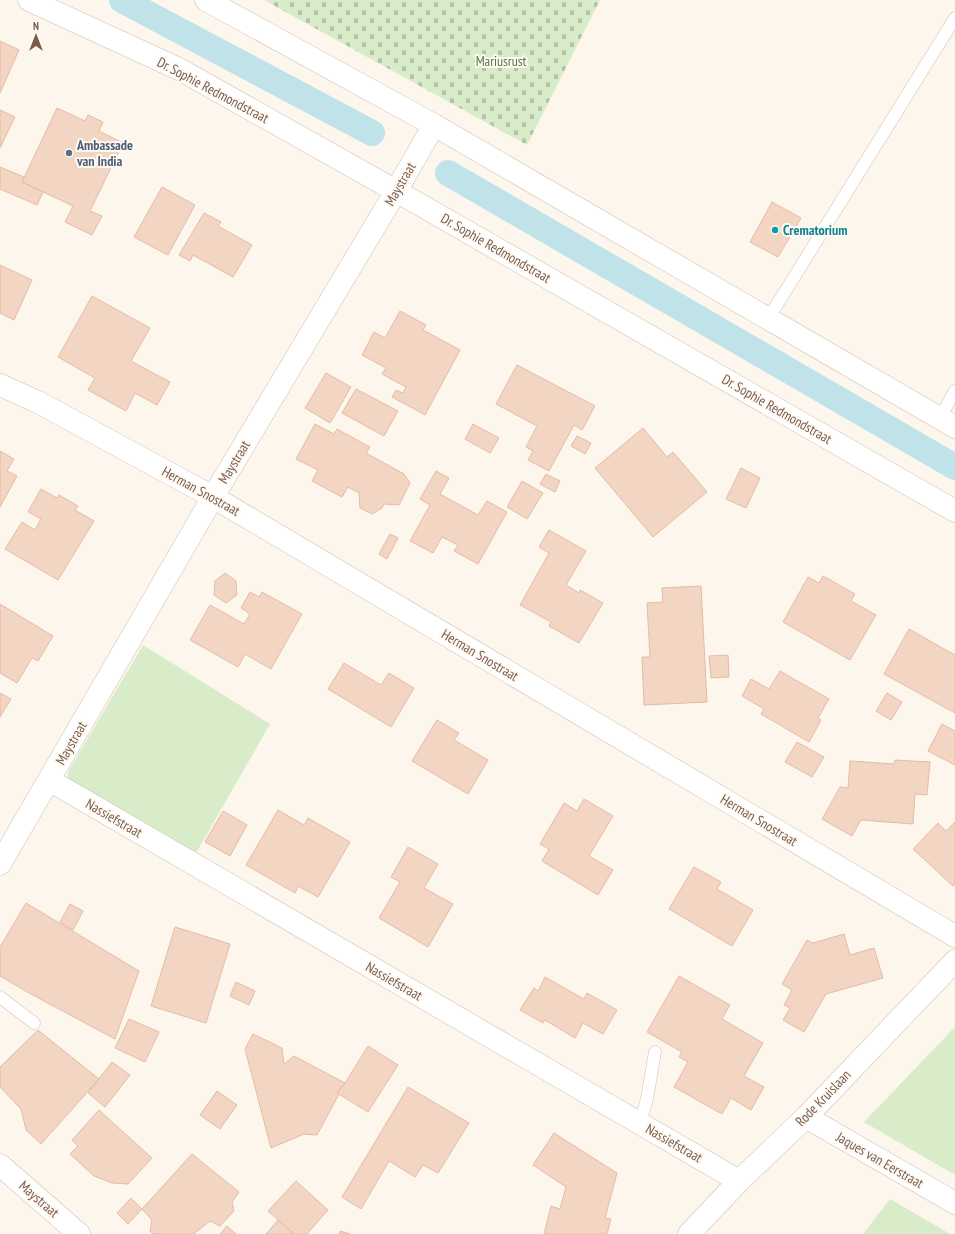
<svg xmlns="http://www.w3.org/2000/svg" width="955" height="1234" viewBox="0 0 955 1234" font-family="'PT Sans Narrow',sans-serif">
<defs>
<pattern id="cemetery-stones" width="16" height="16" patternUnits="userSpaceOnUse"><rect width="16" height="16" fill="#d8ecc9"/><path d="M2 7V4a2 2 0 0 1 4 0v3zM10 15v-3a2 2 0 0 1 4 0v3z" fill="#b4c2a5"/></pattern>
</defs>
<rect width="100%" height="100%" fill="#fdf6ec"/>
<g fill="#d8ecc9">
<polygon points="143,645 270,724 195,855 68,780 68,772"/>
<polygon points="955,1027 955,1175 864,1122"/>
<polygon points="890,1199 950,1234 863,1234"/>
</g>
<polygon fill="url(#cemetery-stones)" points="264,0 600,0 527,145"/>
<g fill="none" stroke-linecap="round" stroke-linejoin="round">
<g stroke="#bfe3e8" stroke-width="26">
<polyline points="122,0 372,133"/>
<polyline points="448,173 955,467"/>
</g>
</g>
<g fill="#f3d5c3" stroke="#e6bba3">
<polygon points="0,41 19,50 0,93"/>
<polygon points="57,108 85,121 88,115 103,122 99,131 123,143 90,211 102,216 92,235 65,222 73,206 22,182"/>
<polygon points="0,110 15,117 0,148"/>
<polygon points="0,167 24,177 22,182 43,192 37,205 0,189"/>
<polygon points="162,187 195,205 168,255 134,237"/>
<polygon points="772,202 801,218 778,257 750,242"/>
<polygon points="204,213 221,222 218,226 252,245 233,277 193,255 190,261 179,255"/>
<polygon points="0,265 32,280 14,320 0,313"/>
<polygon points="92,296 150,328 131,361 170,382 157,405 135,393 126,411 88,390 95,378 58,357"/>
<polygon points="400,311 426,325 423,330 460,350 425,415 392,397 396,390 403,393 406,387 382,374 386,368 362,355 374,332 385,338"/>
<polygon points="517,365 595,406 582,430 574,425 549,471 528,460 533,451 526,447 537,426 496,404"/>
<polygon points="326,373 351,387 330,423 305,408"/>
<polygon points="356,389 398,411 384,436 342,413"/>
<polygon points="315,424 334,434 337,429 370,447 366,453 404,474 410,483 399,505 384,504 382,508 372,514 360,508 359,493 348,487 342,497 312,481 318,470 296,459"/>
<polygon points="473,424 499,438 490,453 465,439"/>
<polygon points="643,428 667,457 673,452 707,492 653,537 595,468"/>
<polygon points="577,436 591,443 585,454 571,446"/>
<polygon points="0,451 14,459 7,471 17,476 0,507"/>
<polygon points="741,468 760,478 746,508 726,499"/>
<polygon points="436,471 449,478 440,494 478,515 487,501 507,512 478,564 454,551 458,545 442,537 433,553 410,541 430,505 420,499"/>
<polygon points="546,474 560,481 555,492 540,484"/>
<polygon points="522,481 543,493 527,519 507,507"/>
<polygon points="41,489 57,498 59,495 78,506 75,510 94,521 58,580 5,549 22,522 35,530 41,519 28,512"/>
<polygon points="549,530 586,551 566,585 579,593 580,590 603,603 579,643 549,626 551,622 520,605 549,553 539,547"/>
<polygon points="390,534 398,538 387,559 379,554"/>
<polygon points="225,573 236,581 237,595 226,603 214,595 215,581"/>
<polygon points="823,576 855,594 851,601 876,615 850,660 783,622 808,577 819,583"/>
<polygon points="701,586 707,702 644,705 642,657 650,657 647,603 663,602 662,588"/>
<polygon points="250,592 259,597 262,592 302,614 271,669 245,654 238,667 190,640 210,605 244,624 250,614 241,608"/>
<polygon points="0,604 53,636 38,661 32,658 17,683 0,673"/>
<polygon points="909,629 955,655 955,713 884,674"/>
<polygon points="728,655 729,677 711,678 709,656"/>
<polygon points="344,663 381,685 389,673 414,688 391,727 328,689"/>
<polygon points="780,671 829,699 818,718 821,720 809,742 761,714 764,709 742,696 751,679 769,689"/>
<polygon points="0,693 11,699 0,717"/>
<polygon points="887,693 902,702 891,720 876,711"/>
<polygon points="437,720 459,733 454,740 488,760 468,794 412,761"/>
<polygon points="942,724 955,731 955,765 928,751"/>
<polygon points="797,742 824,757 812,777 785,762"/>
<polygon points="895,760 930,762 927,795 915,794 913,824 861,820 852,836 822,819 840,787 848,788 850,761 894,764"/>
<polygon points="584,799 613,816 589,856 613,870 598,895 542,861 549,849 540,844 564,803 577,811"/>
<polygon points="278,810 304,825 308,818 350,842 318,897 298,886 295,893 246,865"/>
<polygon points="223,811 247,825 230,856 205,842"/>
<polygon points="955,822 955,884 953,886 913,849 938,823 946,831"/>
<polygon points="408,847 438,864 424,888 453,904 428,947 379,918 400,882 391,877"/>
<polygon points="694,867 721,882 717,889 753,910 732,946 669,909"/>
<polygon points="26,903 139,971 115,1039 29,993 0,976 0,947"/>
<polygon points="70,904 83,911 73,930 60,922"/>
<polygon points="175,927 230,944 206,1023 151,1006"/>
<polygon points="844,934 850,955 874,948 883,978 826,994 804,1032 783,1020 790,1008 784,1005 792,990 782,984 807,940 813,943"/>
<polygon points="679,976 730,1005 722,1019 763,1043 744,1076 764,1087 751,1110 731,1098 722,1114 674,1087 688,1062 679,1057 682,1052 647,1032"/>
<polygon points="545,977 584,999 587,993 617,1010 603,1034 583,1023 575,1038 545,1020 543,1023 520,1010 534,988 538,991"/>
<polygon points="236,982 255,991 249,1005 230,996"/>
<polygon points="129,1019 159,1032 145,1062 115,1048"/>
<polygon points="38,1030 99,1079 41,1144 26,1130 21,1109 0,1087 0,1067"/>
<polygon points="253,1034 282,1048 284,1064 294,1056 345,1083 317,1135 304,1134 271,1148 245,1049"/>
<polygon points="368,1046 398,1065 368,1112 337,1093 345,1083"/>
<polygon points="112,1062 130,1075 105,1107 88,1093"/>
<polygon points="408,1087 469,1123 438,1173 423,1165 415,1177 389,1161 361,1209 342,1197"/>
<polygon points="217,1091 237,1105 220,1129 200,1115"/>
<polygon points="99,1110 152,1158 128,1184 112,1183 94,1176 70,1154 78,1146 72,1140"/>
<polygon points="554,1133 617,1173 605,1218 611,1219 607,1234 544,1234 551,1206 560,1209 566,1187 533,1165"/>
<polygon points="192,1154 239,1192 232,1202 234,1211 220,1226 210,1221 194,1234 153,1234 150,1231 152,1220 142,1209"/>
<polygon points="296,1181 328,1210 307,1234 294,1234 268,1211"/>
<polygon points="131,1198 142,1209 128,1224 117,1213"/>
<polygon points="278,1220 294,1234 266,1234"/>
<polygon points="227,1226 236,1234 220,1234"/>
<polygon points="340,1231 350,1234 339,1234"/>
</g>
<g fill="none" stroke-linecap="round" stroke-linejoin="round">
<defs>
<g id="service">
<polyline points="768,319 955,18"/>
<polyline points="940,418 955,391"/>
<polyline points="0,997 34,1023"/>
<polyline points="640,1123 647,1099 655,1052"/>
</g>
<g id="minor">
<polyline points="0,385 38,402 213,497 955,936"/>
<polyline points="49,780 739,1181"/>
<polyline points="0,864 213,497 396,191 434,125"/>
<polyline points="806,1117 955,1203"/>
<polyline points="0,1165 79,1234"/>
<polyline points="689,1234 739,1181 806,1117 955,961"/>
</g>
<g id="tertiary">
<polyline points="29,0 179,69 396,191 955,511"/>
<polyline points="206,0 434,125 955,427"/>
</g>
</defs>
<use href="#service" stroke="#d1beb0" stroke-width="13"/>
<use href="#minor" stroke="#d1beb0" stroke-width="23"/>
<use href="#tertiary" stroke="#d1beb0" stroke-width="23"/>
<use href="#service" stroke="#fff" stroke-width="12"/>
<use href="#minor" stroke="#fff" stroke-width="22"/>
<use href="#tertiary" stroke="#fff" stroke-width="22"/>
</g>
<circle fill="#5c6f8a" stroke="#fffaf3" stroke-width="1.5" cx="69" cy="153" r="4"/>
<circle fill="#0f9aa8" stroke="#fffaf3" stroke-width="1.5" cx="775" cy="230" r="4"/>
<g text-anchor="middle" stroke-width="4" stroke-linejoin="round" paint-order="stroke">
<g font-size="14" fill="#537a41" stroke="#fffaf3">
<text x="501" y="66">Mariusrust</text>
</g>
<g font-size="14" fill="#7a5c4d" stroke="#fffaf3">
<text transform="translate(213 90) rotate(28)" y="5">Dr. Sophie Redmondstraat</text>
<text transform="translate(400 184) rotate(-60)" y="5">Maystraat</text>
<text transform="translate(496 248) rotate(30)" y="5">Dr. Sophie Redmondstraat</text>
<text transform="translate(777 409) rotate(30)" y="5">Dr. Sophie Redmondstraat</text>
<text transform="translate(234 462) rotate(-59)" y="5">Maystraat</text>
<text transform="translate(201 491) rotate(29)" y="5">Herman Snostraat</text>
<text transform="translate(480 655) rotate(31)" y="5">Herman Snostraat</text>
<text transform="translate(71 743) rotate(-60)" y="5">Maystraat</text>
<text transform="translate(114 818) rotate(30)" y="5">Nassiefstraat</text>
<text transform="translate(759 820) rotate(31)" y="5">Herman Snostraat</text>
<text transform="translate(394 981) rotate(30)" y="5">Nassiefstraat</text>
<text transform="translate(823 1098) rotate(-46)" y="5">Rode Kruislaan</text>
<text transform="translate(674 1143) rotate(30)" y="5">Nassiefstraat</text>
<text transform="translate(880 1160) rotate(30)" y="5">Jaques van Eerstraat</text>
<text transform="translate(39 1199) rotate(41)" y="5">Maystraat</text>
</g>
<g font-size="14" font-weight="bold" fill="#4e5e75" stroke="#fffaf3" text-anchor="start">
<text x="77" y="150">Ambassade<tspan x="77" dy="16">van India</tspan></text>
</g>
<g font-size="14" font-weight="bold" fill="#0d838f" stroke="#fffaf3" text-anchor="start">
<text x="783" y="235">Crematorium</text>
</g>
</g>
<g transform="translate(36 36)" stroke="#fffaf3" stroke-width="3" paint-order="stroke">
<path d="M0-3L7 15L0 10L-7 15Z" fill="#7a5c4d"/>
<text y="-6" font-size="11" font-weight="bold" text-anchor="middle" fill="#7a5c4d">N</text>
</g>
</svg>
